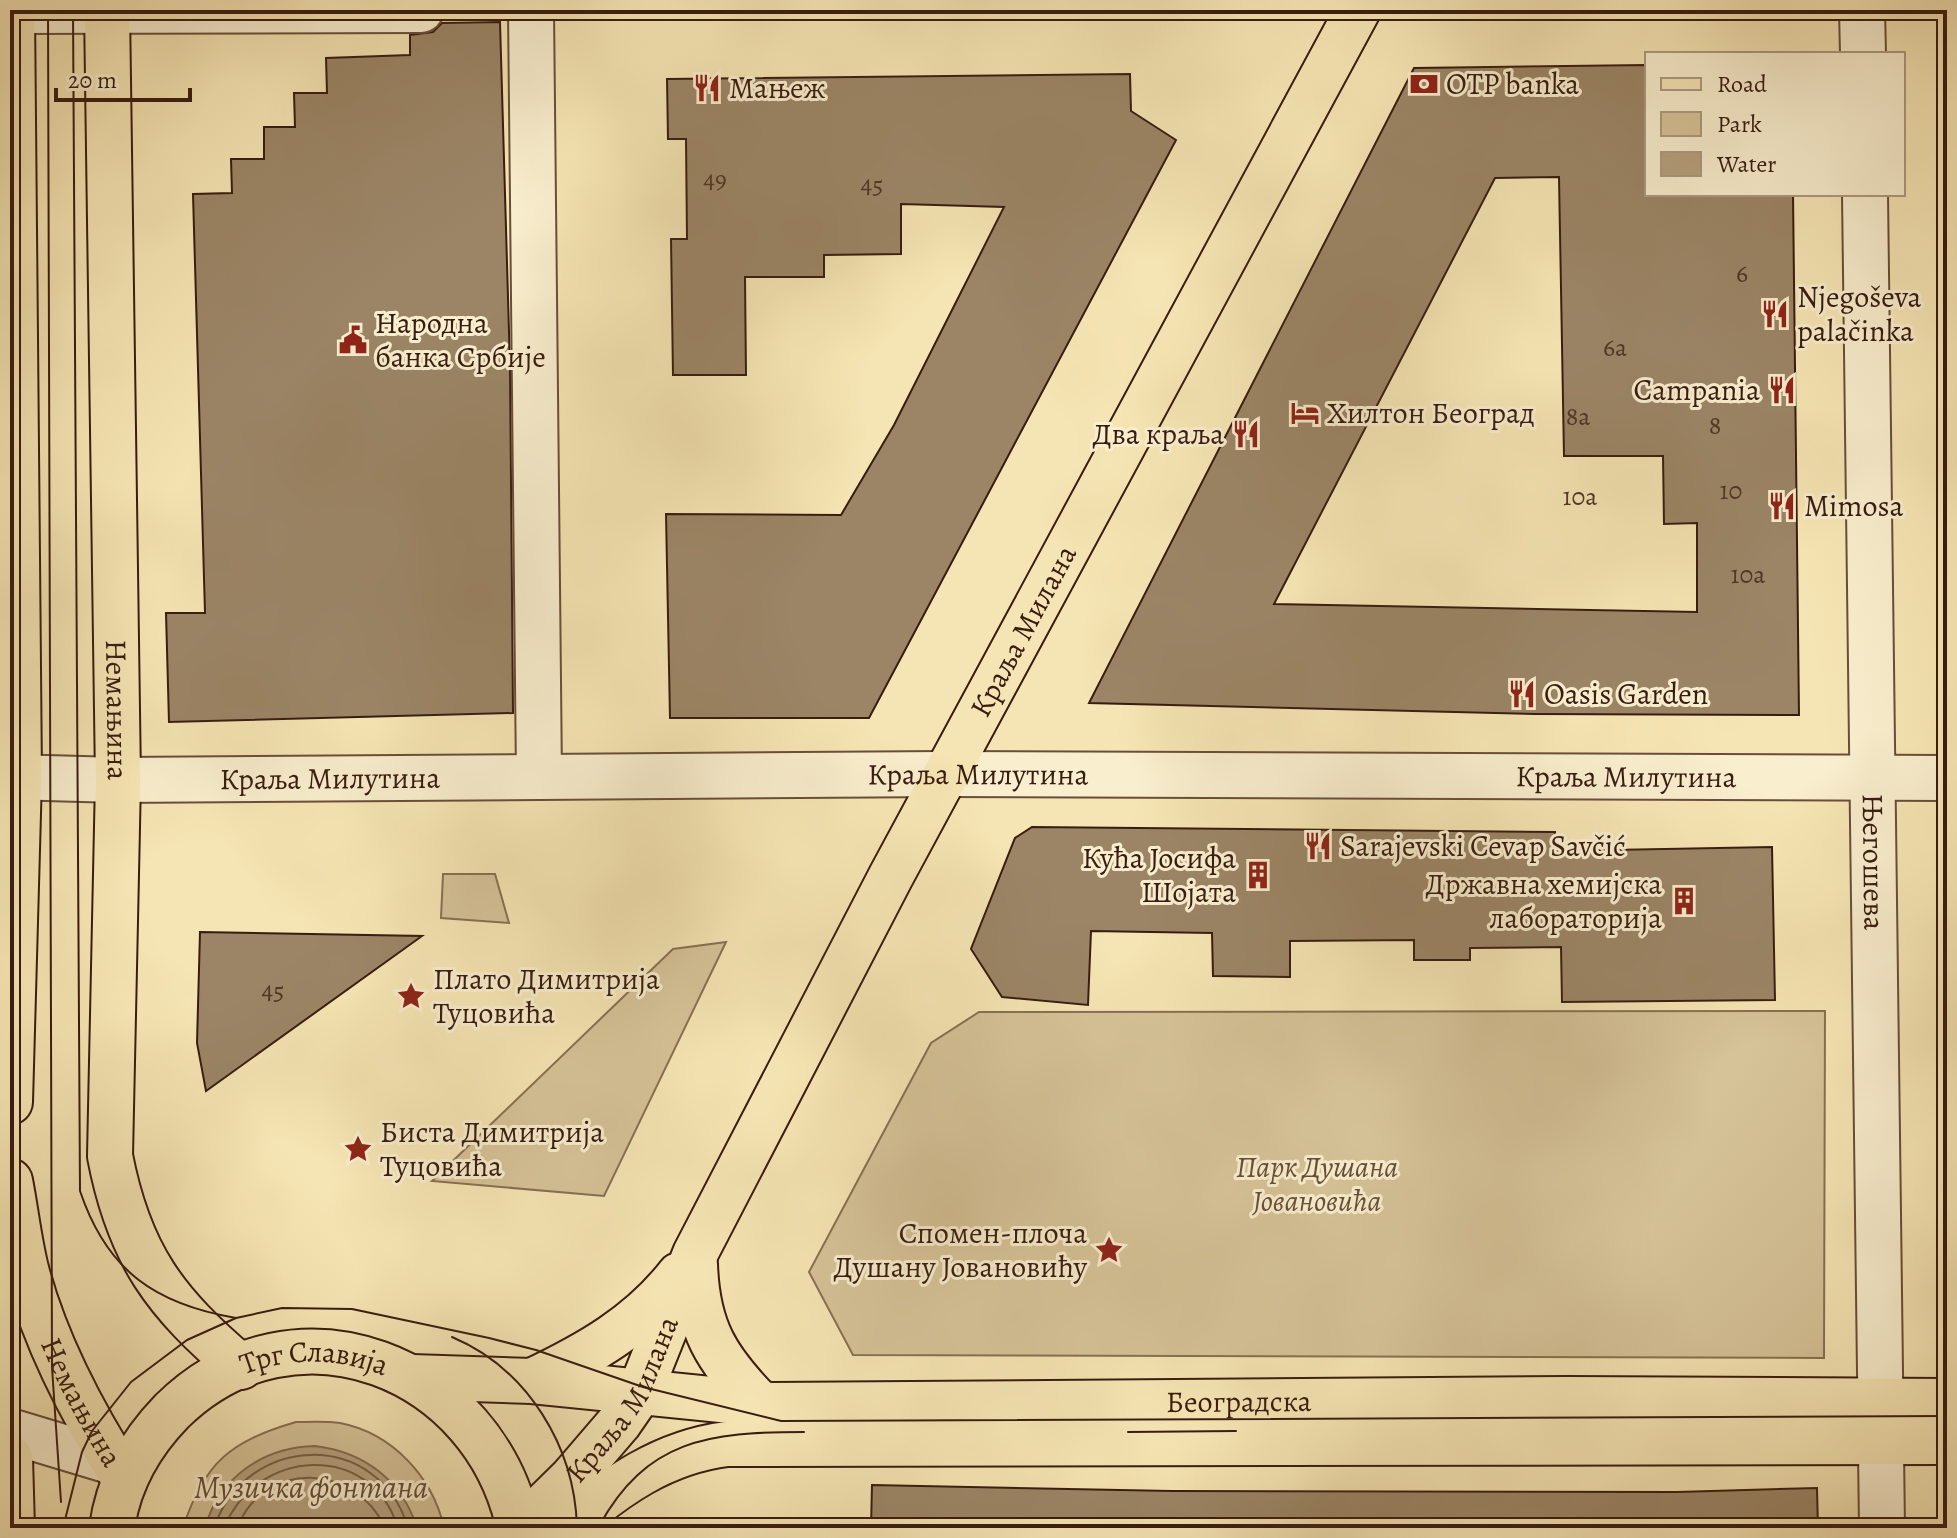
<svg xmlns="http://www.w3.org/2000/svg" width="1957" height="1538" viewBox="0 0 1957 1538" font-family="Alegreya,serif">
<rect width="100%" height="100%" fill="#f6e5b4"/>
<filter id="stains"><feTurbulence type="fractalNoise" baseFrequency=".0025" numOctaves="4"/><feColorMatrix values="0 0 0 0 .2 0 0 0 0 .09 0 0 0 0 .02 0 0 0 .5 -.17"/></filter>
<radialGradient id="worn" r=".72"><stop offset=".6" stop-color="#630" stop-opacity="0"/><stop offset="1" stop-color="#630" stop-opacity=".3"/></radialGradient>
<g fill="#d6c398" stroke="#877054" stroke-width="2">
<polygon points="443,874 495,874 509,923 441,918"/>
<polygon points="726,942 604,1196 432,1181 673,949"/>
<polygon points="1825,1011 1824,1358 853,1355 809,1272 931,1043 979,1012"/>
<path d="M296,1422C310,1422 326,1421 340,1423C392,1433 433,1477 444,1528H183C204,1462 231,1441 296,1422Z"/>
</g>
<path fill="#b5a17d" stroke="#836c52" stroke-width="2" d="M315,1446C364,1452 402,1480 417,1528H205C219,1477 264,1447 315,1446Z"/>
<g fill="none" stroke-linecap="round" stroke-linejoin="round">
<g stroke="#765e47" stroke-width="2">
<path d="M214,1528C246,1432 379,1429 408,1528"/>
<path d="M224,1528C256,1448 371,1440 398,1528"/>
<path d="M237,1528C264,1459 356,1463 385,1528"/>
</g>
</g>
<g fill="#9b8566" stroke="#381c11" stroke-width="2" fill-rule="evenodd">
<polygon points="500,22 510,366 513,713 169,722 166,613 205,613 193,194 232,193 231,159 264,159 264,127 295,127 294,93 327,93 326,58 410,55 410,35 433,32 442,23"/>
<path d="M1647,65V194H1793L1799,715L1535,714L1089,703L1414,68ZM1559,177L1564,456H1663L1664,524L1697,523V612L1274,604L1495,178Z"/>
<polygon points="1130,74 1131,111 1176,140 869,718 670,718 666,514 841,515 894,425 1004,207 901,204 901,254 824,255 824,277 745,277 746,375 673,375 671,239 687,239 686,139 668,139 667,79"/>
<polygon points="1032,827 1555,832 1556,851 1772,847 1775,1000 1562,1002 1561,947 1470,948 1470,960 1414,960 1414,940 1290,941 1290,977 1213,976 1212,933 1091,931 1088,1005 1002,997 971,949 1015,838"/>
<polygon points="200,932 422,936 206,1091 197,1043"/>
<polygon points="872,1485 1172,1491 1677,1492 1817,1488 1818,1528 871,1528"/>
</g>
<g fill="none" stroke-linecap="round" stroke-linejoin="round">
<defs>
<g id="minor">
<polyline points="531,10 539,777"/>
<polyline points="1862,10 1863,54"/>
<polyline points="10,11 421,10"/>
<path id="s1" d="M1865,194L1882,1528"/>
<path id="s2" d="M10,777L118,780L944,774L1947,778"/>
<polyline points="10,1431 113,1462"/>
</g>
<g id="major">
<path id="s3" d="M107,10L118,780L110,1156C129,1255 165,1303 241,1367"/>
<polyline points="10,1102 19,777 12,10"/>
<path id="s4" d="M10,1181C16,1211 19,1243 27,1273C47,1347 84,1416 125,1480"/>
<path d="M695,1264C697,1328 716,1359 760,1404"/>
<path id="s5" d="M412,1377L532,1381L770,1405L1567,1399L1947,1401"/>
<path d="M532,1381C589,1354 640,1325 679,1275"/>
<polyline points="10,1458 12,1528"/>
<path id="s6" d="M112,1528C118,1483 141,1443 172,1411C295,1290 485,1366 519,1528"/>
<path id="s7" d="M521,1528L571,1479L619,1423L639,1394L695,1254L891,876L1358,10"/>
<path d="M567,1528C615,1486 663,1452 727,1444L1947,1442"/>
</g>
</defs>
<use href="#minor" stroke="#684e3a" stroke-width="48"/>
<use href="#major" stroke="#381c11" stroke-width="48"/>
<use href="#minor" stroke="#f9eece" stroke-width="44"/>
<use href="#major" stroke="#f6e5b4" stroke-width="44"/>
<g stroke="#381c11" stroke-width="2">
<polyline points="48,10 52,1367 61,1502"/>
<path d="M73,10L80,1191C107,1271 155,1304 236,1318"/>
<path d="M452,1337C528,1369 575,1447 577,1528"/>
<polyline points="1128,1432 1236,1431"/>
<polyline points="63,1528 82,1452 92,1431 131,1382 187,1340 236,1318 282,1308 352,1309 489,1338 536,1350 643,1387 781,1421 1947,1416"/>
<path d="M598,1528C646,1439 709,1432 804,1432"/>
</g>
</g>
<defs>
<symbol id="bank-bare" viewBox="-9 -9 18 18"><path d="M-6-4H6V4H-6ZM0-2.3a2.3 2.3 0 1 0 0 4.6a2.3 2.3 0 1 0 0-4.6Z" fill="#8f2418" stroke="#f9eece" stroke-width="2.5" paint-order="stroke"/></symbol>
<symbol id="restaurant-bare" viewBox="-9 -9 18 18"><path d="M-5-6h1v4h1v-4h1v4h1v-4h1v5L-1.5 .5V6h-2V.5L-5-1ZM5-6V6H3V1.5H1.5Q1.5-4 5-6Z" fill="#8f2418" stroke="#f9eece" stroke-width="2.5" paint-order="stroke"/></symbol>
<symbol id="civic-bare" viewBox="-9 -9 18 18"><path d="M-.6-6.5H3V-4.5H.6V-3L4-1V1h2V6H-6V1h2V-1L-.6-3ZM-1.2 2.5V6h2.4V2.5Z" fill="#8f2418" stroke="#f9eece" stroke-width="2.5" paint-order="stroke"/></symbol>
<symbol id="hotel-bare" viewBox="-9 -9 18 18"><path d="M-6-4.5h1.5V1H6V5H4.5V3h-9V5H-6ZM-4 0a1.8 1.8 0 1 1 3.6 0ZM.5 0V-2.5h3Q6-2.5 6 0Z" fill="#8f2418" stroke="#f9eece" stroke-width="2.5" paint-order="stroke"/></symbol>
<symbol id="building-bare" viewBox="-9 -9 18 18"><path d="M-4-6H4V6H1V3H-1V6H-4ZM-2.5-4.3h1.7v1.8h-1.7ZM.8-4.3h1.7v1.8H.8ZM-2.5-1h1.7V.8h-1.7ZM.8-1h1.7V.8H.8Z" fill="#8f2418" stroke="#f9eece" stroke-width="2.5" paint-order="stroke"/></symbol>
<symbol id="sight-bare" viewBox="-9 -9 18 18"><path d="M0-6L1.8-2.2L6-1.7L2.9 1.2L3.7 5.4L0 3.3L-3.7 5.4L-2.9 1.2L-6-1.7L-1.8-2.2Z" fill="#8f2418" stroke="#f9eece" stroke-width="2.5" paint-order="stroke"/></symbol>
</defs>
<g fill-rule="evenodd">
<use href="#bank-bare" x="1404" y="64" width="40" height="40"/>
<use href="#restaurant-bare" x="687" y="68" width="40" height="40"/>
<use href="#restaurant-bare" x="1755" y="294" width="40" height="40"/>
<use href="#civic-bare" x="333" y="320" width="40" height="40"/>
<use href="#restaurant-bare" x="1762" y="370" width="40" height="40"/>
<use href="#hotel-bare" x="1285" y="393" width="40" height="40"/>
<use href="#restaurant-bare" x="1226" y="414" width="40" height="40"/>
<use href="#restaurant-bare" x="1762" y="486" width="40" height="40"/>
<use href="#restaurant-bare" x="1502" y="674" width="40" height="40"/>
<use href="#restaurant-bare" x="1298" y="826" width="40" height="40"/>
<use href="#building-bare" x="1238" y="855" width="40" height="40"/>
<use href="#building-bare" x="1664" y="881" width="40" height="40"/>
<use href="#sight-bare" x="391" y="976" width="40" height="40"/>
<use href="#sight-bare" x="338" y="1129" width="40" height="40"/>
<use href="#sight-bare" x="1089" y="1230" width="40" height="40"/>
</g>
<g text-anchor="middle" stroke-width="6" stroke-linejoin="round" paint-order="stroke">
<g font-size="26" fill="#513626">
<text x="715" y="188">49</text>
<text x="872" y="193">45</text>
<text x="1742" y="282">6</text>
<text x="1615" y="356">6a</text>
<text x="1578" y="425">8a</text>
<text x="1715" y="434">8</text>
<text x="1731" y="499">10</text>
<text x="1580" y="505">10a</text>
<text x="1748" y="583">10a</text>
<text x="273" y="999">45</text>
</g>
<g font-size="30" fill="#381c11" stroke="#f9eece" text-anchor="start">
<text x="1446" y="94">OTP banka</text>
<text x="729" y="98">Мањеж</text>
<text x="1797" y="307">Njegoševa<tspan x="1797" dy="34">palačinka</tspan></text>
<text x="375" y="333">Народна<tspan x="375" dy="34">банка Србије</tspan></text>
<text x="1760" y="400" text-anchor="end">Campania</text>
<text x="1327" y="423">Хилтон Београд</text>
<text x="1224" y="444" text-anchor="end">Два краља</text>
<text x="1804" y="516">Mimosa</text>
<text x="1544" y="704">Oasis Garden</text>
<text x="1340" y="856">Sarajevski Cevap Savčić</text>
<text x="1236" y="868" text-anchor="end">Кућа Јосифа<tspan x="1236" dy="34">Шојата</tspan></text>
<text x="1662" y="894" text-anchor="end">Државна хемијска<tspan x="1662" dy="34">лабораторија</tspan></text>
<text x="433" y="989">Плато Димитрија<tspan x="433" dy="34">Туцовића</tspan></text>
<text x="380" y="1142">Биста Димитрија<tspan x="380" dy="34">Туцовића</tspan></text>
<text x="1087" y="1243" text-anchor="end">Спомен-плоча<tspan x="1087" dy="34">Душану Јовановићу</tspan></text>
</g>
<g font-size="30" fill="#381c11" stroke="#f9eece">
<text dy="10" stroke="none"><textPath href="#s7" startOffset="1034">Краља Милана</textPath></text>
<text dy="10" stroke="none"><textPath href="#s3" startOffset="700">Немањина</textPath></text>
<text dy="10" stroke="none"><textPath href="#s2" startOffset="968">Краља Милутина</textPath></text>
<text dy="10" stroke="none"><textPath href="#s2" startOffset="320">Краља Милутина</textPath></text>
<text dy="10" stroke="none"><textPath href="#s2" startOffset="1616">Краља Милутина</textPath></text>
<text dy="10" stroke="none"><textPath href="#s1" startOffset="668">Његошева</textPath></text>
<text dy="10" stroke="none"><textPath href="#s6" startOffset="292">Трг Славија</textPath></text>
<text dy="10" stroke="none"><textPath href="#s7" startOffset="166">Краља Милана</textPath></text>
<text dy="10" stroke="none"><textPath href="#s4" startOffset="234">Немањина</textPath></text>
<text dy="10" stroke="none"><textPath href="#s5" startOffset="828">Београдска</textPath></text>
</g>
<g font-size="30" font-style="italic" fill="#674e3a" stroke="#f9eece">
<text x="1317" y="1177">Парк Душана<tspan x="1317" dy="34">Јовановића</tspan></text>
</g>
<g font-size="32" font-style="italic" fill="#644b37" stroke="#f9eece">
<text x="311" y="1498">Музичка фонтана</text>
</g>
</g>
<rect width="1957" height="1538" fill="none" stroke="#f6e5b4" stroke-width="40"/>
<rect x="12" y="12" width="1933" height="1514" fill="none" stroke="#381c11" stroke-width="4"/>
<rect x="20" y="20" width="1917" height="1498" fill="none" stroke="#381c11" stroke-width="2"/>
<rect x="1645" y="52" width="260" height="144" fill="#f9eece" stroke="#ac9a82" stroke-width="2"/>
<rect x="1661" y="78" width="40" height="12" fill="#f6e5b4" stroke="#ac9a82" stroke-width="2"/>
<text x="1717" y="92" font-size="24" fill="#381c11">Road</text>
<rect x="1661" y="112" width="40" height="24" fill="#d6c398" stroke="#ac9a82" stroke-width="2"/>
<text x="1717" y="132" font-size="24" fill="#381c11">Park</text>
<rect x="1661" y="152" width="40" height="24" fill="#b5a17d" stroke="#ac9a82" stroke-width="2"/>
<text x="1717" y="172" font-size="24" fill="#381c11">Water</text>
<path d="M56 88v12h134v-12" fill="none" stroke="#381c11" stroke-width="4"/>
<text x="68" y="88" font-size="24" fill="#381c11" stroke="#f9eece" stroke-width="6" paint-order="stroke">20 m</text>
<rect width="100%" height="100%" filter="url(#stains)"/>
<rect width="100%" height="100%" fill="url(#worn)"/>
</svg>
